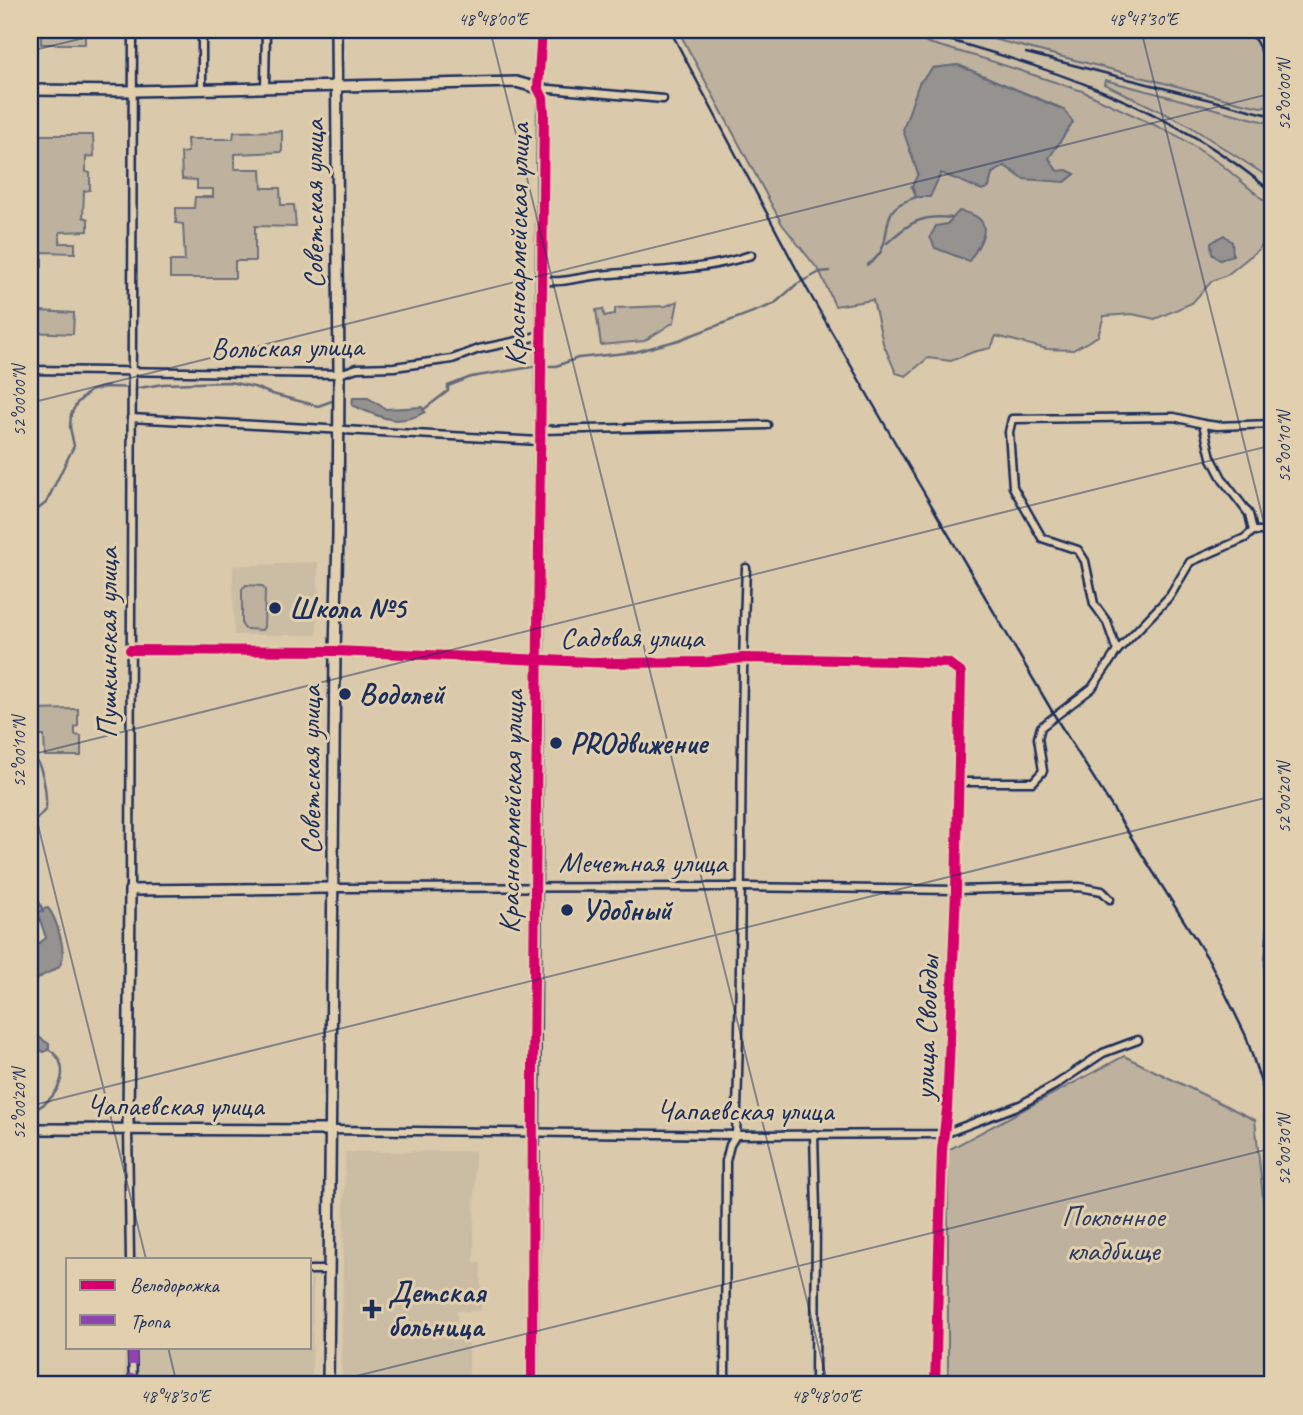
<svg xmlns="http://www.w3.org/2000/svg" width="1303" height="1415" viewBox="0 0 1303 1415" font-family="Caveat,sans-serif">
<rect width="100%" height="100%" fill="#dac9aa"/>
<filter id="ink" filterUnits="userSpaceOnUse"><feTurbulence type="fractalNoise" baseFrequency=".0143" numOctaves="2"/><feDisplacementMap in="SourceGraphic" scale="14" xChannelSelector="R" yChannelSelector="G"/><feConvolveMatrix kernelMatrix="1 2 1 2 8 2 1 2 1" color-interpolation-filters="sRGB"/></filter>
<g filter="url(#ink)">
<g fill="#cbbda4">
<polygon points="883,30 958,30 1242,103 1261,107 1273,104 1273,124 1106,80 1104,84 1185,123 1273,180 1273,208 1222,165 1178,136 1082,91 985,59"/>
<polygon points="318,562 317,635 234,635 233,566"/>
<polygon points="475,1151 474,1262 481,1263 481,1311 457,1311 457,1328 469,1329 469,1378 442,1378 441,1385 341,1385 345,1152"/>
<polygon points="310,1278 313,1278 312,1385 124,1385 125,1347 310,1347"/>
</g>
<g fill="#beb29e" stroke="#6c707e" stroke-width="2" fill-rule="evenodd">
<rect x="41" y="30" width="44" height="14"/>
<path d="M678,30H883L985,59L1082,91L1178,136L1222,165L1273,208V228L1258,250L1227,275L1212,281L1192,303L1155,319L1132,314L1104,316L1098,336L1073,350L1047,349L996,336L991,348L973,352L951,361L928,358L906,376L896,373L883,343L873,300L835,306L820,272L782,224ZM958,65L1064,109L1049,158L1057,171L1074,175L1065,182L1005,166L992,173L989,187L941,173L912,186L919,175L933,68Z"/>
<polygon points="958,30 1273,30 1273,104 1261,107 1242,103"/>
<polygon points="1105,80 1273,124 1273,180 1185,123 1104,84"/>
<polygon points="282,131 282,152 235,154 235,169 261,169 262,188 280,188 281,205 294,205 296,227 255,226 255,261 235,261 235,278 170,278 170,261 185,261 183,224 176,223 176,208 194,208 195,197 213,197 213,189 197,189 197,180 182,179 181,153 188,152 187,139 233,139 234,132"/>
<polygon points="30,135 93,135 94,156 86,157 86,172 90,173 90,190 84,191 83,217 88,219 88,231 60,232 60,243 75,243 75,253 42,252 42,267 36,268 39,311 74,313 73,334 30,332"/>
<polygon points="678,301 674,322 644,341 601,345 596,310 603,309 604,316 615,314 615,308 666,306"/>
<polygon points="246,585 262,586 265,590 264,627 262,630 245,629 242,625 242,589"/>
<polygon points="78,709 78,726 75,727 75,735 81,736 81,756 45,756 44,736 32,736 32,710"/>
<polygon points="1124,1056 1255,1120 1273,1295 1273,1385 948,1385 948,1150"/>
</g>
<g fill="#95928f" stroke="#646a7b" stroke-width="2">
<polygon points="958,65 1064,110 1073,122 1049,158 1057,171 1067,170 1075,174 1065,182 1023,179 1005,166 992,173 989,187 982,190 941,173 930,197 916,197 912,186 918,174 903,130 919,83 933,68"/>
<path d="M959,211C996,217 985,238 969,261L935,248L930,237L936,226L947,224Z"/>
<polygon points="1224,235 1232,242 1233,255 1220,260 1212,254 1211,243"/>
<path d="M353,398H368L386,409L422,407L425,412C398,428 377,416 352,405Z"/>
<path d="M48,908C56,917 68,954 60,965C56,971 48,972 42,976C37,979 34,984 30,988V950L46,938L38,914L42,909Z"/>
<polygon points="30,1031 49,1044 49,1049 44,1052 30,1044"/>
</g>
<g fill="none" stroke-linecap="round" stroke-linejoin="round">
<g stroke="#646a7b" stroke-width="2.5">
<path d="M887,243C909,223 921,214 952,218"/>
<path d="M867,265C896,249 878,217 900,204C905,201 911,199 916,197"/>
<polyline points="544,366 556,366 578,358 635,352 679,340 774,304 797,284 820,272 830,271"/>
<polyline points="423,410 448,391 448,386 471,377 538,366"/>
<polyline points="30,515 46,503 67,460 74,446 70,427 71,414 77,403 90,391 105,387 139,388 163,384 229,382 254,387 272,394 318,406 332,401"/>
<path d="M30,751C43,765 47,790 46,809L30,826"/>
<polyline points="30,881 43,911"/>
<path d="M30,1111C56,1104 77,1066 48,1049"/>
</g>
<defs>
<g id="street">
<polyline points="542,30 538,88 663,99"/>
<polyline points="1251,30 1259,38 1273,65"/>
<polyline points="265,87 266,30"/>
<polyline points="202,89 202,30"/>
<path d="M541,280C561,284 580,277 600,275C652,270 701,272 751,255"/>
<polyline points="30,370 339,374 357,368 394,367 452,359 479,349 531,338 540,334"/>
<polyline points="131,418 539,441"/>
<polyline points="1203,424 1217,426 1273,424"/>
<polyline points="540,430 767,425"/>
<polyline points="130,650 335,651 613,663 708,662 742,658 899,661 948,663 961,673 956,890 947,1109 942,1150 935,1385"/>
<polyline points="1117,651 1107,622 1094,604 1085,561 1078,550 1042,538 1013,487 1009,432 1012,419 1174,417 1203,424 1211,457 1223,480 1249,514 1253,531"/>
<polyline points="958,782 1033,782 1043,771 1038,738 1041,727 1092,688 1117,651 1170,596 1190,562 1245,538 1253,531 1273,531"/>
<polyline points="334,888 742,887 956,890 1079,887 1102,891 1110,899"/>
<polyline points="130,890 133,30"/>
<polyline points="128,1128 130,1259"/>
<polyline points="330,1130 736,1135 944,1134 1020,1105 1054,1086 1103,1053 1138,1040"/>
<polyline points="814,1134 816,1210 815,1385"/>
<polyline points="310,1270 329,1270"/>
<polyline points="132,1347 133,1385"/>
<path d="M725,1385L726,1161L730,1145L736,1135C744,946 738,757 746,568"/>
</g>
<g id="secondary">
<polyline points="30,90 134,91 516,82 538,88 543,98 532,1385"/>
<polyline points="128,1128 130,890 334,888"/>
<polyline points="30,1129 330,1130"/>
<polyline points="328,1385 335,651 338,536 339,374 336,30"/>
</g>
</defs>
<use href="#street" stroke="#1b2f5e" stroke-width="11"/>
<use href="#secondary" stroke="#1b2f5e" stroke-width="14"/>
<use href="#street" stroke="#e2cfad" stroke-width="6"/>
<use href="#secondary" stroke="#e2cfad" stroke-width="9"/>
<g stroke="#1b2f5e" stroke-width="2.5">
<polyline points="670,30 807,289 916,479 1059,723 1210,962 1246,1036 1273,1120"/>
<path d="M912,30C1041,64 1171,105 1273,193"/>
<polyline points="1026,53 1273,116"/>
<path d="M1273,886C1265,941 1260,1007 1273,1062"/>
</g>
<polyline stroke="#8e44ad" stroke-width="9" stroke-dasharray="18 9" stroke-linecap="butt" points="132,1347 133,1385"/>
<defs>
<g id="cycleway">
<polyline points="130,650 335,651 613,663 708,662 742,658 899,661 948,663 961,673 956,890 947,1109 942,1150 935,1385"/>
<polyline points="532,1385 533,1066 544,113 543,98 538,88 542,30"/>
</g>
</defs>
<use href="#cycleway" stroke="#e2cfad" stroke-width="15"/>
<use href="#cycleway" stroke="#d6006c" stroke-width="10"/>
</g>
</g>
<path fill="none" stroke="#1b2f5e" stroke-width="2" stroke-opacity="0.45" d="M490,30L828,1385M1141,30L1273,559M30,51L117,30M30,403L1273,93M30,755L1273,445M30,793L146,1259M30,1106L1273,796M168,1347L177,1385M320,1385L1273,1148"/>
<g fill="#1b2f5e" stroke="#e2cfad" stroke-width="2.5">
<circle cx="275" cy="608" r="7"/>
<circle cx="345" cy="694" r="7"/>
<circle cx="556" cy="743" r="7"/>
<circle cx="567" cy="910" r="7"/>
<path d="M368.5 1298.5h7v7h7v7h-7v7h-7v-7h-7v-7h7z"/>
</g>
<g text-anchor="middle" stroke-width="6" stroke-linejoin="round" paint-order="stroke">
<g font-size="30" fill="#1b2f5e" stroke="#e2cfad">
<text transform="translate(313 204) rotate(-90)" y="10">Советская улица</text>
<text transform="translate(517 245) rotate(-89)" y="10">Красноармейская улица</text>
<text transform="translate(287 347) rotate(-1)" y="10">Вольская улица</text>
<text x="632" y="647">Садовая улица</text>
<text transform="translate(107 643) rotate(-90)" y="10">Пушкинская улица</text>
<text transform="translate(310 770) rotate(-90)" y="10">Советская улица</text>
<text transform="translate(511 812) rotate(-89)" y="10">Красноармейская улица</text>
<text x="643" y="872">Мечетная улица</text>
<text transform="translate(926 1028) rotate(-88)" y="10">улица Свободы</text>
<text x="175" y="1115">Чапаевская улица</text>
<text x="745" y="1120">Чапаевская улица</text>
</g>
<g font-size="30" font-weight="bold" fill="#1b2f5e" stroke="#e2cfad" text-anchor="start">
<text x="289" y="618">Школа №5</text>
<text x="359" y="704">Водолей</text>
<text x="570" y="753">PROдвижение</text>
<text x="581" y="920">Удобный</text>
<text x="388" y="1302">Детская<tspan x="388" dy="34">больница</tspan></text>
</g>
<g font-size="30" fill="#2b3c64" stroke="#e2cfad">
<text x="1113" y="1226">Поклонное<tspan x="1113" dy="34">кладбище</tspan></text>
</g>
</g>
<rect width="1303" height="1415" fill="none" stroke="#e2cfad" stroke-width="77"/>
<rect x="66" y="1258" width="245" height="91" fill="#e2cfad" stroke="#928f8d" stroke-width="2"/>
<rect x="80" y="1280" width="35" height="10" fill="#d6006c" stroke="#928f8d" stroke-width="2"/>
<text x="130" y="1292" font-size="21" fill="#1b2f5e">Велодорожка</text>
<rect x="80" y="1315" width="35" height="10" fill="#8e44ad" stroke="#928f8d" stroke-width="2"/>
<text x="130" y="1328" font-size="21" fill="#1b2f5e">Тропа</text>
<rect x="38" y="38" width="1226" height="1338" fill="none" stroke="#1b2f5e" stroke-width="2.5"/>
<g font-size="18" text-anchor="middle" fill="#1b2f5e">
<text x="493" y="25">48°48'00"E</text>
<text x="1143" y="25">48°47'30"E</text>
<text transform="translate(1284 95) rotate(-90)" y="6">52°00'00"N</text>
<text transform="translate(19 401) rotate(-90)" y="6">52°00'00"N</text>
<text transform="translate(1284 447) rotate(-90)" y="6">52°00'10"N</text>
<text transform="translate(19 752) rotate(-90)" y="6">52°00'10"N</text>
<text transform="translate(1284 798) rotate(-90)" y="6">52°00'20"N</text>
<text transform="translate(19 1104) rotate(-90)" y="6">52°00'20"N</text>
<text transform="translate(1284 1150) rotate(-90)" y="6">52°00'30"N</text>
<text x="175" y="1402">48°48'30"E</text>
<text x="826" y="1402">48°48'00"E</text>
</g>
</svg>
